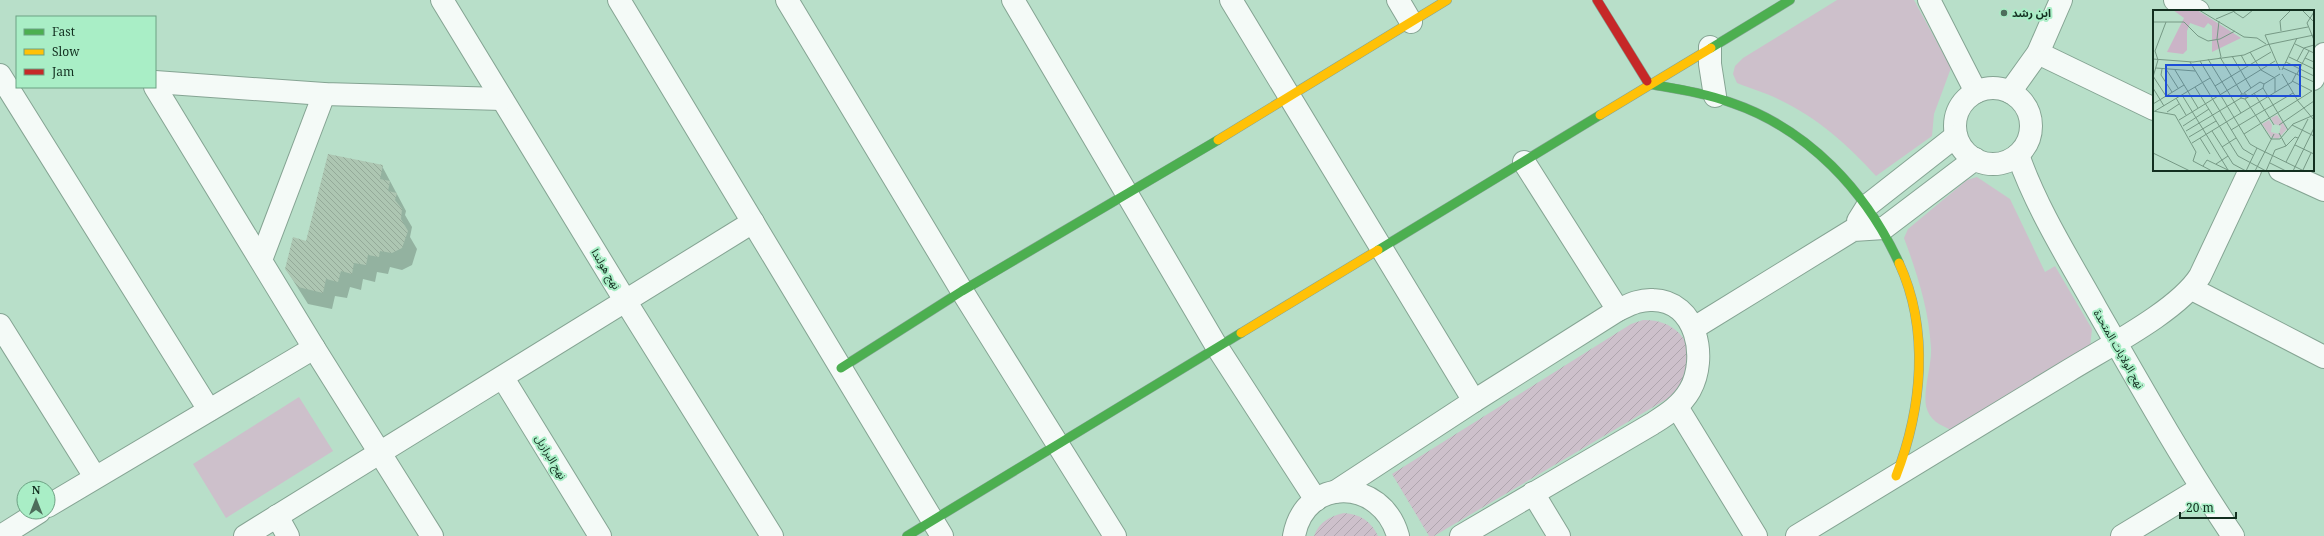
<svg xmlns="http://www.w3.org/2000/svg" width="2324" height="536" viewBox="0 0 2324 536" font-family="'Noto Serif','Noto Sans Arabic',serif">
<defs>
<pattern id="garden-furrows" width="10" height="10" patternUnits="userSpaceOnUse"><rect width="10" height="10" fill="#cdc0cb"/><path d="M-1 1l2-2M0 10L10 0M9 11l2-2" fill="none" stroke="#afa5ae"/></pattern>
<pattern id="building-back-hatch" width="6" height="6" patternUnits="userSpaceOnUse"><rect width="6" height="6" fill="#adc6b2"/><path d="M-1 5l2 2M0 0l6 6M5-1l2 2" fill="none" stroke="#94aa99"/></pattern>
</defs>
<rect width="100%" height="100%" fill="#b8dfc9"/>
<g fill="#cdc0cb">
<path d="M1837,0H1914L1951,68L1934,114L1932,136L1876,176C1849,146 1818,118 1780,100C1767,93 1752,89 1737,83L1733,74L1735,66L1743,58Z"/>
<path d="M1977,177L2010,199L2045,272L2055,266L2092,329L2090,348L1951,430C1940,425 1929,420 1926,406C1923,389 1932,365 1931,348C1929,310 1917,273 1904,238L1908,229L1967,180Z"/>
<polygon points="299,397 333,451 226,518 193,464"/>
</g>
<g fill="url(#garden-furrows)">
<path d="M1643,320C1689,319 1705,365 1672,396L1434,536H1429L1392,474L1631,324Z"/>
<path d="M1344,513C1360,514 1371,521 1378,536H1314C1319,522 1330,516 1344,513Z"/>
</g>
<polygon fill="#0003" points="382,166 406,211 405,215 412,227 410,237 417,249 412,265 402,270 390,267 388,274 377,272 375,282 363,279 361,290 350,287 347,298 335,296 332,309 308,304 286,269"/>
<polygon fill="url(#building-back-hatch)" points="328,154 383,165 380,179 390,181 388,191 397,193 395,200 402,209 401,219 408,231 402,248 392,253 380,251 379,257 368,255 366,265 354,263 352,274 341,271 338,282 326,279 323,293 298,287 285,269 293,237 306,241"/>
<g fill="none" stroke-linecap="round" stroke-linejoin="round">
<defs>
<g id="street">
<polyline points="442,0 626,302 772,536"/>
<polyline points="619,0 942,536"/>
<polyline points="787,0 962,291 1115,536"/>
<polyline points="1013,0 1217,347 1316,500"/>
<polyline points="1231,0 1474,401 1335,492"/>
<polyline points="1398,0 1411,22"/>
<polyline points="1929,0 1976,92"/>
<polyline points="2175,0 2198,11"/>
<polyline points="1710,47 1710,64 1715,96"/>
<polyline points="2038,53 2154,109"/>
<polyline points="0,75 209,410"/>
<polyline points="2313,79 2324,54"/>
<polyline points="155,82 324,94 502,99"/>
<polyline points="155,87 314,348 432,536"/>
<circle cx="1993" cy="126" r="38"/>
<polyline points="2010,92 2038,53 2061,0"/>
<path d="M2018,155C2037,209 2068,258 2096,308C2140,385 2184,463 2233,536"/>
<polyline points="1524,162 1618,310"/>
<polyline points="2280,170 2324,190"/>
<polyline points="1858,221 1868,205 1956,136"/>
<polyline points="261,260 324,94"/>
<polyline points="2192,289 2324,357"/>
<polyline points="0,325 95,477"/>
<polyline points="1694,328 1853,230 1884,228 1975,159"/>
<polyline points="503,378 600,536"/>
<polyline points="1677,407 1756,536"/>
<polyline points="1533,493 1559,536"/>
<polyline points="48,506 314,348"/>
<polyline points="277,516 288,536"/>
<polyline points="1,536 39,512"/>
<polyline points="245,536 753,222"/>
<path d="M1294,536C1305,475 1382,478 1398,536"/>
<path d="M1461,536L1652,424C1666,415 1681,406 1690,390C1708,358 1697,301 1653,300C1640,299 1629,305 1618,310L1474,401"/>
<path d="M1797,536C1888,481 1978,426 2068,371C2105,348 2178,311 2200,276L2250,170"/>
<polyline points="2122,536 2201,488"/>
</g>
<g id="fast">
<polyline points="1711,48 1790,0"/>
<path d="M1647,81L1649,84C1677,89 1705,93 1732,103C1808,129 1866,191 1899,263"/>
<polyline points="1378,250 1600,115"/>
<polyline points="841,368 962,291 1218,140"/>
<polyline points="907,536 1241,333"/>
</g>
<g id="slow">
<polyline points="1600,115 1711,48"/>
<polyline points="1218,140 1447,0"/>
<polyline points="1241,333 1378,250"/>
<path d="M1896,476C1922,409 1930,330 1899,263"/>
</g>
<polyline id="jam" points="1597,0 1647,81"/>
</defs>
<use href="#street" stroke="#85a493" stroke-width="24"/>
<use href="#fast" stroke="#85a493" stroke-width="10"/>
<use href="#slow" stroke="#85a493" stroke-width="10"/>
<use href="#jam" stroke="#85a493" stroke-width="10"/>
<use href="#street" stroke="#f4faf7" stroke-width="22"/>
<use href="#fast" stroke="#4caf50" stroke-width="9"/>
<use href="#slow" stroke="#ffc107" stroke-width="9"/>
<use href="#jam" stroke="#c62828" stroke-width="9"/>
</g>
<circle fill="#4d6d5b" stroke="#a9eec6" stroke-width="1.5" cx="2004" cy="13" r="4"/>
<g text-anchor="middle" stroke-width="4" stroke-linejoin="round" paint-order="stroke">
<g font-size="11" font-weight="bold" fill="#132f20" stroke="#a9eec6" text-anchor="start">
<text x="2012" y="17">ابن رشد</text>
</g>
<g font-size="11" fill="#132f20" stroke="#a9eec6">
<text transform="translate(606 269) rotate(59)" y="4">نهج هولندا</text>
<text transform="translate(2119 349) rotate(60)" y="4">نهج الولايات المتحدة</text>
<text transform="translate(551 457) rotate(59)" y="4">نهج البرازيل</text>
</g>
</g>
<g transform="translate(2153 10)">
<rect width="161" height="161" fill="#b8dfc9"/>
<path d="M20,0H44L88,28L59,42V16L55,13L51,18L37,13L34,21V40L30,44L14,42L31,8Z" fill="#cbb4c7"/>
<path d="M124,105L134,119L125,129L118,127L109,114L116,110L119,115L118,122L126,124L128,116L121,114L118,108Z" fill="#cdc0cb"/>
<path fill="none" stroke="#769985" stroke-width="1" d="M46,0L91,27L104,28L113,34M149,0L161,12M81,2L90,8L100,0M161,2L154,13L161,30M63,9L84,0M66,11L64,29L68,47M0,12H31L45,26L55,31L67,29L82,21M128,21L127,11L138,0M142,34L161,43M156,41L152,48L161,52M97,42L108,60L122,68V82M88,45L94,56M79,46L98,78L91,83M67,47L89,84M136,47L161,59M0,49L40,52L91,45L113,35L161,25M55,49L88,103L139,72L143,64M47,51L91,124L159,81M144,51L151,38L161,35M37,52L90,139L100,145M133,52L161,66M3,58L42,61M130,58L161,72M9,59L8,65L19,82M13,59L25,78M22,60L45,98M127,60L112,25L155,17M129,60L144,28M129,64L145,91L161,110M144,64L152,48M0,66L13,86M0,67L5,50L2,41L13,12M139,71L159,81M111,74L127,64M62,76L118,42M42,77L85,146L113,161M0,78L11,96M110,78L135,120M101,83L121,115M29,85L75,160M23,88L33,105M93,88V84H88V88L92,89L110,78L111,74L107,72L98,78M92,89L118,129H127L140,114L161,105M0,94L31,75M0,101L22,105L43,142L40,151L59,161M2,101L57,68M14,102L26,94M26,110L122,51M126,115L161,91M139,115L161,126M30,116L56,99M78,120L140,83M33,121L88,88M59,121L75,146L63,154M91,124L97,134L104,138L93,161M36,127L63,111M47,128L57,144M39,133L88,103M142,135L161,144M133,136L142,127L145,128M69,137L83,128M104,138L151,161M0,143L37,161M75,146L80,154L93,161M133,152L155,109M117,153L133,161M50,156L54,150L77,161M150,160L158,143M102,161L121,124M113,161L122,140L133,136L126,123M140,161L161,118"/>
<path fill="#1d4ed8" fill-opacity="0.15" stroke="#1d4ed8" stroke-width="2" d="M13,55H147V86H13Z"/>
<rect width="161" height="161" fill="none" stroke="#132f20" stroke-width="2"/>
</g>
<rect x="16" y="16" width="140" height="72" fill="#a9eec6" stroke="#6da284"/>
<rect x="24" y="29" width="20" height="6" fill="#4caf50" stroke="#6da284"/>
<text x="52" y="36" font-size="12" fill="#132f20">Fast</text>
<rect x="24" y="49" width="20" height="6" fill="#ffc107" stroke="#6da284"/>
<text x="52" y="56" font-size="12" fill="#132f20">Slow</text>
<rect x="24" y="69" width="20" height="6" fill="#c62828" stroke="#6da284"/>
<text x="52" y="76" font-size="12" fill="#132f20">Jam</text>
<g transform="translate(36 500)"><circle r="19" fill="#a9eec6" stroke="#6da284"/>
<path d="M0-3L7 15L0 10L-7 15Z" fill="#4d6d5b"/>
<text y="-6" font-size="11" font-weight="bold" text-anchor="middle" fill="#132f20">N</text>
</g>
<path d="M2180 512v6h56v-6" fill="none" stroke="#132f20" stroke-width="2"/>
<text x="2186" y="512" font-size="12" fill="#132f20" stroke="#a9eec6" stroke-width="3" paint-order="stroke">20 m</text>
</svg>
